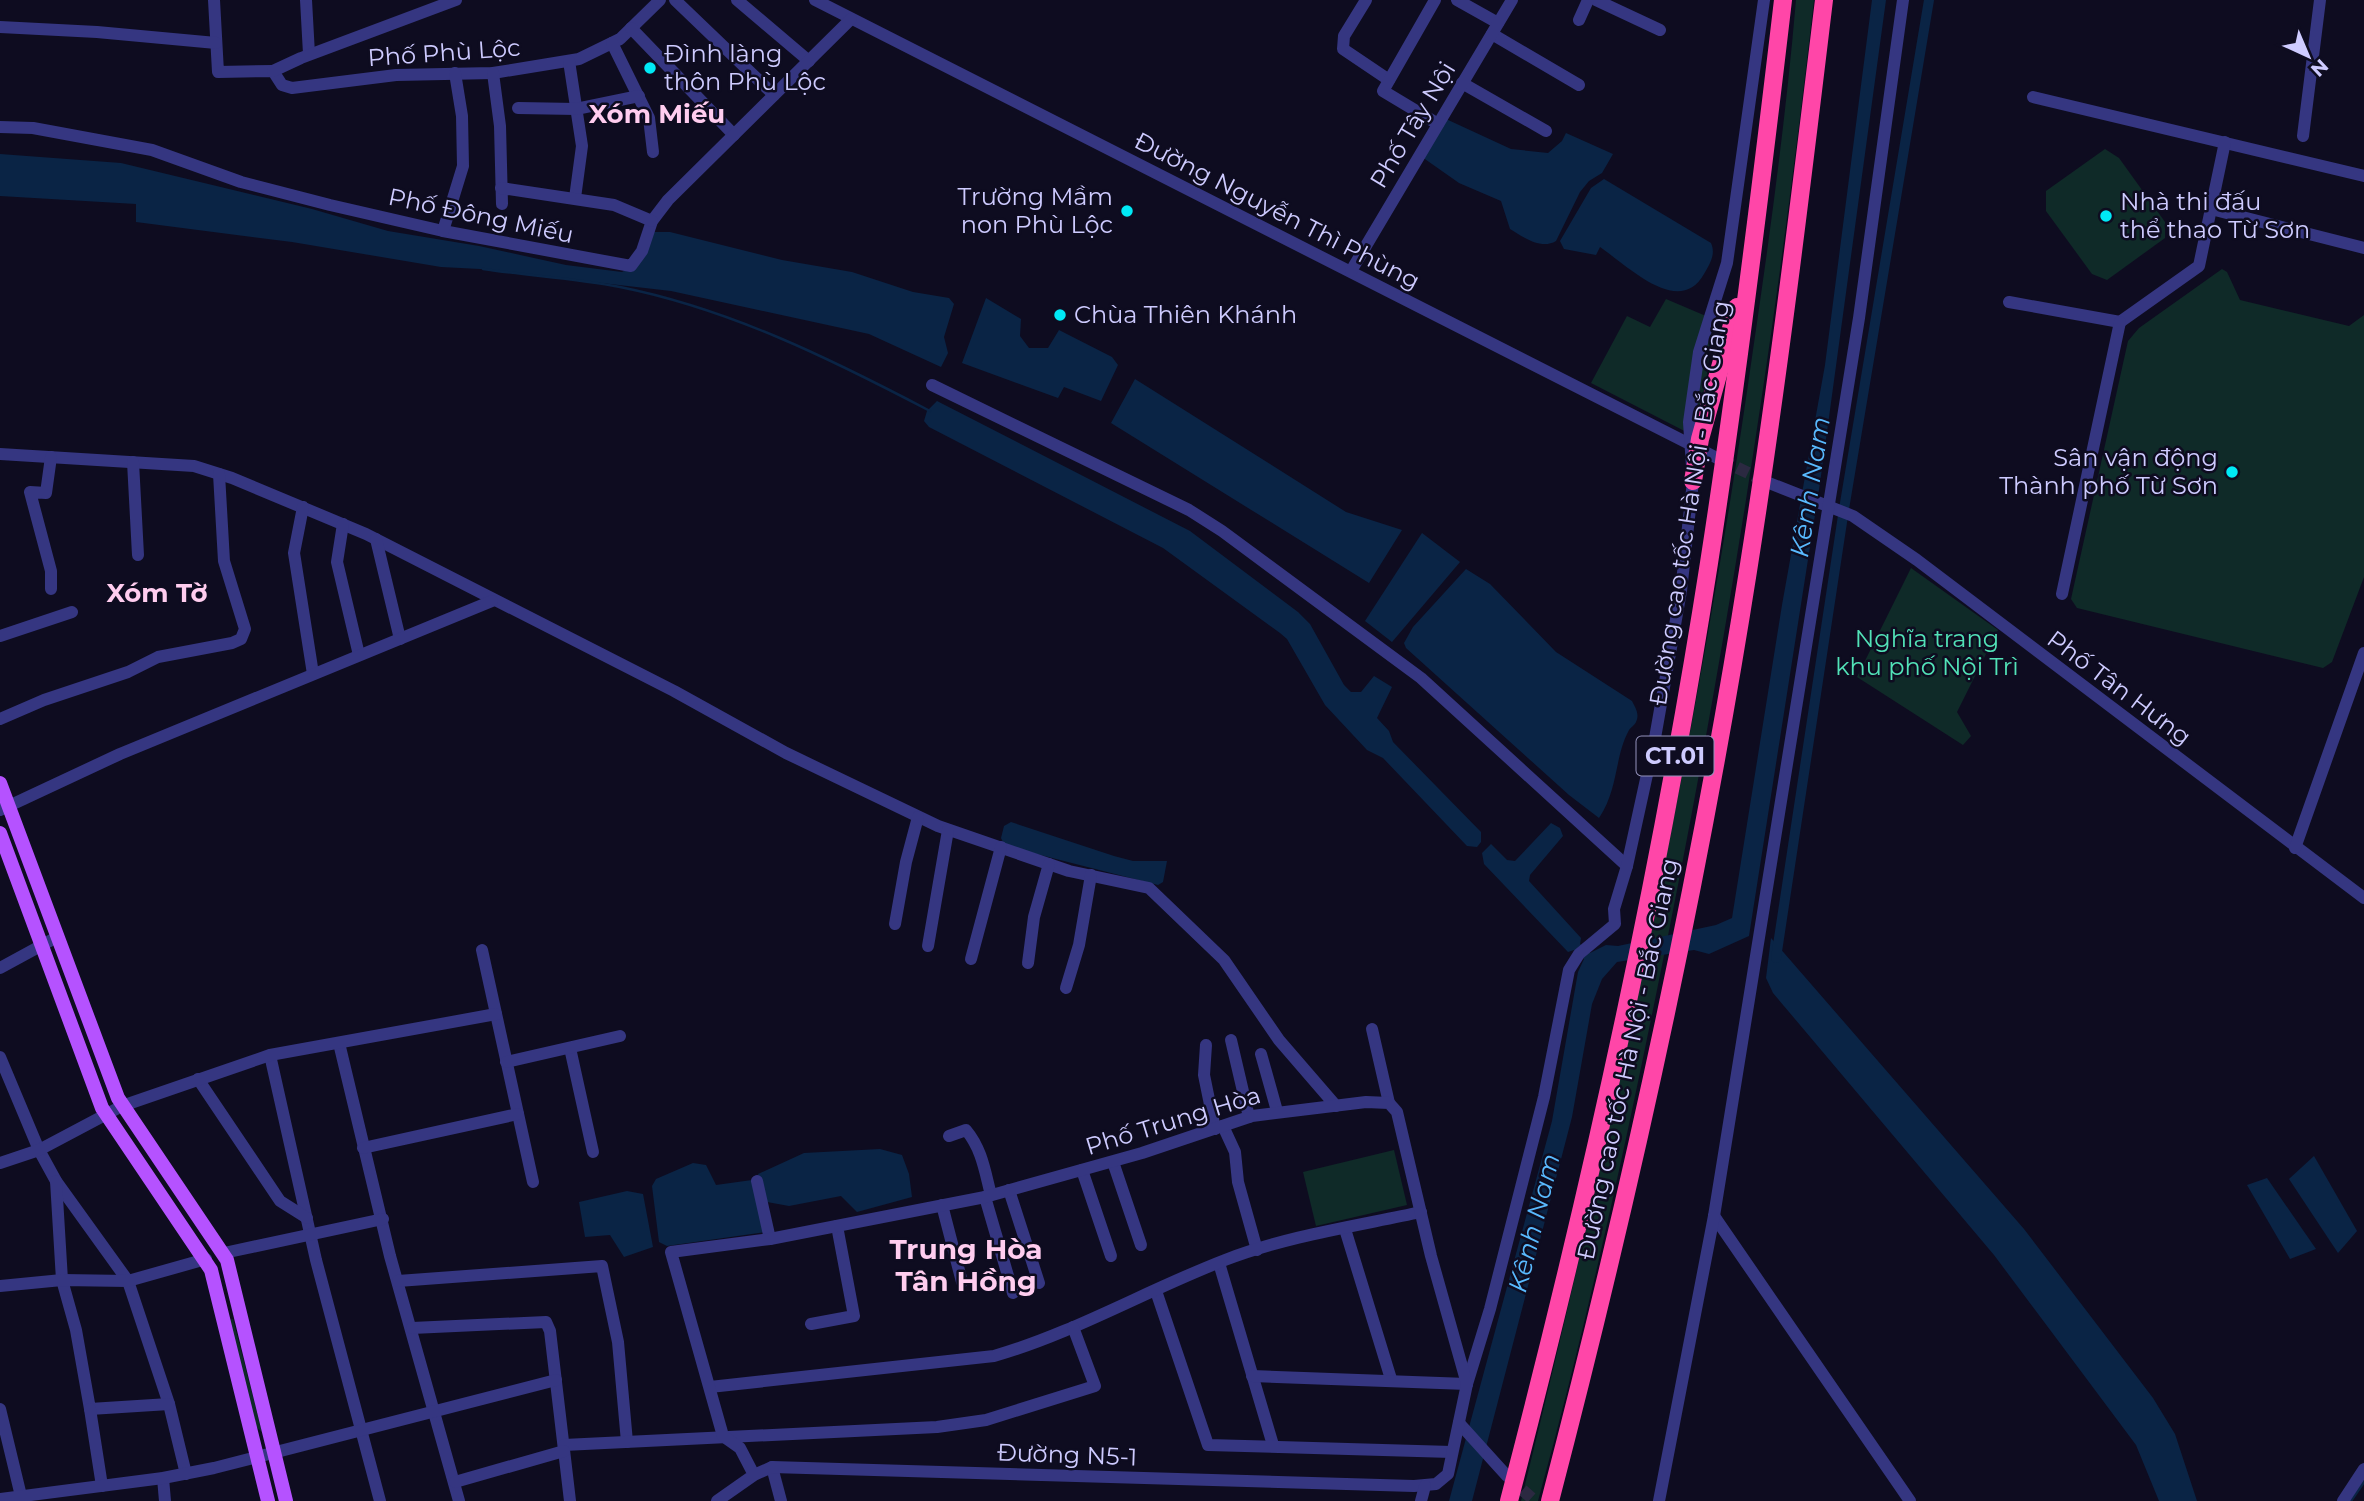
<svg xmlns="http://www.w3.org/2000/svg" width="2364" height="1501" viewBox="0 0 2364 1501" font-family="Montserrat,sans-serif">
<rect width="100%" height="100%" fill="#0e0c20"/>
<g fill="#0f2a28">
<path d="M1796,0H1814C1776,331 1725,659 1658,985C1623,1158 1585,1331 1538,1501H1521C1615,1121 1698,738 1753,350C1770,234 1786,117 1796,0Z"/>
<polygon points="2105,149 2119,158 2165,222 2165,238 2107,280 2092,274 2046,211 2046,191"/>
<polygon points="2222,269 2227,272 2240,300 2349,326 2364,315 2364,577 2332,662 2323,668 2077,608 2071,599 2128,341 2139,328"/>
<polygon points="1666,299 1713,319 1700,439 1591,383 1627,316 1650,327"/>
<polygon points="1911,568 1998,630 1957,712 1971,736 1963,745 1857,677"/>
<polygon points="1394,1150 1407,1205 1316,1226 1303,1172"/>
<polygon points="233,1319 262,1432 256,1427 229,1320"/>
</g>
<g fill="#0a2445">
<polygon points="1872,0 1886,0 1820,483 1749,936 1709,954 1694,950 1617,962 1602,979 1592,1004 1572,1117 1472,1501 1449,1501 1552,1121 1578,972 1584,959 1574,950 1568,952 1484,864 1482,853 1491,844 1507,860 1515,861 1551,823 1560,828 1563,836 1530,875 1529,881 1581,938 1580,944 1590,953 1606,945 1618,946 1716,925 1732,918 1782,605 1825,365"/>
<path d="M1446,119L1511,149L1548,153L1562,141L1566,133L1613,154L1602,173L1589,181L1580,192L1556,241C1541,250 1523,237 1510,229L1501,201L1459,183L1422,157Z"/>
<polygon points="0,154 121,163 312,209 388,231 479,246 566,265 622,272 629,268 653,232 670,232 782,260 852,272 913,292 949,298 954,304 944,337 948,353 941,367 869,334 671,291 480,269 441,267 292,242 136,222 136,204 0,196"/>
<path d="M1604,179L1711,243C1716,254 1710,264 1704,274C1679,318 1628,266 1600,247L1596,255L1564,249L1560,241L1591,188Z"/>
<polygon points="986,298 1021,319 1020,336 1029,348 1048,348 1059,330 1112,357 1118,365 1101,401 1064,387 1058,398 962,363"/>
<polygon points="1135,379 1346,512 1402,530 1369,583 1111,423"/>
<polygon points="937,401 1190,531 1298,612 1310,624 1344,685 1351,692 1361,692 1374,676 1392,687 1377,718 1389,731 1393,742 1481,832 1481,842 1477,847 1467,846 1383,758 1367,750 1325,705 1287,639 1280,633 1163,548 929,427 924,421 927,411"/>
<polygon points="1422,533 1460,562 1392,642 1365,621"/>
<path d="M1466,569L1490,584L1556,652L1632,701C1635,707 1640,714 1636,722C1635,725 1631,727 1629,730C1614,758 1619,788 1599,818L1569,795L1406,648L1404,643L1413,627Z"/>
<polygon points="1011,822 1114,856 1133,861 1167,861 1163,882 1158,885 1005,846 1001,838 1004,826"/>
<polygon points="1771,938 2024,1229 2153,1398 2175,1434 2197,1501 2159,1501 2136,1445 1994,1255 1773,993 1766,978"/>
<polygon points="880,1149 902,1155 909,1174 912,1197 857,1212 841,1196 789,1206 767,1202 758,1174 804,1153"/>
<polygon points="2314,1156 2357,1231 2338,1253 2289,1179"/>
<polygon points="693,1163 706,1165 716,1185 752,1180 765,1232 667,1246 659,1242 652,1186 656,1179"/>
<polygon points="2267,1178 2316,1249 2290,1259 2247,1185"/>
<polygon points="627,1191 643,1194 653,1247 624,1257 610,1235 585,1237 579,1202"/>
</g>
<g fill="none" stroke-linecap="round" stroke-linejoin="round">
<g stroke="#0a2445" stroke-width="2.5">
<path d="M483,269C529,276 575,278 620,287C730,309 831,359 930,411"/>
<polyline points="2351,1501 2364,1482"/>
</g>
<polyline stroke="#0a2445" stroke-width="10" points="1776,958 1844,509 1929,0"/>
<g stroke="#2b2941" stroke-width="12" stroke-dasharray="12 6" stroke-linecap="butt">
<polyline points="1721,460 1769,483"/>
<polyline points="1509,1478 1535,1501"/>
</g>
<g stroke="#353681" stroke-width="12">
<polyline points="214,0 218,72 273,71 282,85 292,88 396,75 493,73 579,59 620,39 660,0"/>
<polyline points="306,0 309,54"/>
<polyline points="675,0 774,95"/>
<polyline points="737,0 809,61"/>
<polyline points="815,0 1721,460"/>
<polyline points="1366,0 1344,36 1343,49 1389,80"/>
<polyline points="1435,0 1383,91 1438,124"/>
<polyline points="1457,0 1498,23"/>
<polyline points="1596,0 1660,30"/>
<polyline points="1579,20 1588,0"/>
<polyline points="0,27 97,32 216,43"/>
<polyline points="631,28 734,135"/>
<polyline points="1492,34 1579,85"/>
<polyline points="612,43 649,118 653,152"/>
<polyline points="569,61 582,146 575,198"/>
<polyline points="273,71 301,58 456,0"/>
<polyline points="493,73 500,126 502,204"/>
<polyline points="1462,83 1546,131"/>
<polyline points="2033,97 2364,176"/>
<polyline points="518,108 576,109 639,96"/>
<polyline points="0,127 33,128 152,150 241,182 330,205 443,231 631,266 642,251 652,221 668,200 851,19"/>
<polyline points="2303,136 2320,0"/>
<polyline points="501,188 614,205 652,221"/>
<polyline points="2211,209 2364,248"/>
<polyline points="443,231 463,166 462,116 455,73"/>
<polyline points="1351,271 1512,0"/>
<polyline points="2009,302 2120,322 2199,266 2225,142"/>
<polyline points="932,385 1189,510 1222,531 1421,678 1627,866"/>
<polyline points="0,454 194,466 232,478 366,534 674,691 786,753 938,826 1069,871 1149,888 1224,960 1279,1040 1336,1106"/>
<polyline points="133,462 138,555"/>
<polyline points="1769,483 1853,516 1917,560 2364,898"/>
<polyline points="303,507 294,553 313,674"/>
<polyline points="343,524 337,562 359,655"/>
<polyline points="376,539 400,639"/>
<polyline points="51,589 51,571 30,492 46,493 51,457"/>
<polyline points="2062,594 2120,322"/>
<polyline points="0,636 72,612"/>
<polyline points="0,719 44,700 128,672 158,657 232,643 241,639 245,629 224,561 219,474"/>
<polyline points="0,810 120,754 492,601"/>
<polyline points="2295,848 2364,653"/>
<polyline points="895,924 906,862 918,817"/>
<polyline points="928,946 948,830"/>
<polyline points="482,950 533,1182"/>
<polyline points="971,959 1001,847"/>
<polyline points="1028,963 1034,917 1049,864"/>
<polyline points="0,968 57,937"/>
<polyline points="1066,988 1079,945 1091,875"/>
<polyline points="1372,1029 1389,1103"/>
<polyline points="1231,1040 1249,1117"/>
<polyline points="339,1043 390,1256 459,1501"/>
<polyline points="1206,1045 1204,1075 1215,1129"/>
<polyline points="570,1048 593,1152"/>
<polyline points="1261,1054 1277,1111"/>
<polyline points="270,1055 316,1260 380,1501"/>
<polyline points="0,1057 39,1150 56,1181 128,1281 169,1404 186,1474"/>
<polyline points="506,1062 620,1036"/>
<polyline points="198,1079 280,1201 307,1218"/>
<polyline points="1223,1126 1235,1152 1238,1182 1257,1250"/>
<path d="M949,1136L966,1130C982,1149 985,1172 991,1195"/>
<polyline points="363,1148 518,1114"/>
<polyline points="1113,1162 1141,1245"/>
<polyline points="0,1163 39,1150 122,1106 270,1055 496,1014"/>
<polyline points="1082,1170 1111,1256"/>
<polyline points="56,1181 62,1280 76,1330 90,1409 169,1404"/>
<polyline points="757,1181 770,1239"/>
<polyline points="1009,1190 1039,1283"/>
<polyline points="985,1197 1013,1293"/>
<polyline points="942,1205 962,1282"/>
<polyline points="1714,1216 1910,1501"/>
<polyline points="1345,1229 1391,1379"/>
<polyline points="224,1253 383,1219"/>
<polyline points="1219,1263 1273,1445"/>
<polyline points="398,1281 602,1266 618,1342 627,1442"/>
<polyline points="0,1286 62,1280 128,1281 206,1259"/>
<polyline points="1156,1291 1208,1445 1452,1452"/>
<polyline points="811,1324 854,1316 837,1226"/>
<polyline points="412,1328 546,1322 550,1331 570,1501"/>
<polyline points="1252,1376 1467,1384"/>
<polyline points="1467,1384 1490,1309 1544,1097 1569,970 1579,954 1615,924 1614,909 1627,866 1655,738 1681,591 1693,481 1689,422 1699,352 1727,263 1764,0"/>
<path d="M710,1387L994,1356C1074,1333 1147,1290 1225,1260C1287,1236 1356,1226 1421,1212"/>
<polyline points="0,1409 21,1496"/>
<polyline points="90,1409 102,1486"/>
<polyline points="1459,1423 1507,1476"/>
<polyline points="564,1445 937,1427 986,1420 1095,1386 1073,1327"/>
<polyline points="772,1467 781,1501"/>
<polyline points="163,1478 165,1501"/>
<polyline points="455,1482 564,1451"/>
<polyline points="0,1499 163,1478 214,1468 556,1380"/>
<polyline points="717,1501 754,1475 772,1467 1414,1486 1436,1484 1448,1474 1467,1384 1431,1256 1397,1112 1389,1103 1366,1102 1252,1116 1142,1153 985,1197 770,1239 671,1252 723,1436 740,1448 754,1475"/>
<polyline points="1421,1501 1425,1486"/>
<polyline points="1659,1501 1714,1216 1859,318 1903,0"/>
<polyline points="2343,1501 2364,1469"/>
</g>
<g stroke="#b552ff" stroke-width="14">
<polyline points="0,783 118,1098 227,1260 286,1501"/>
<polyline points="0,833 102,1108 211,1270 268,1501"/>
</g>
<g stroke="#ff46a8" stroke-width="18">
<polyline points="1693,481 1700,439 1737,307"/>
<path d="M1509,1501C1590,1192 1660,878 1709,563C1738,376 1761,188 1783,0"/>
<path d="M1550,1501C1630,1195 1699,883 1748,571C1778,381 1801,191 1824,0"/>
</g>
</g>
<g fill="#00e9f6" stroke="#0e0c20" stroke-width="2.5">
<circle cx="650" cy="68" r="7"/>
<circle cx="1127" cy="211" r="7"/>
<circle cx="2106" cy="216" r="7"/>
<circle cx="1060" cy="315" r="7"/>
<circle cx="2232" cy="472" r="7"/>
</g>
<g text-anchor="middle" stroke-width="5" stroke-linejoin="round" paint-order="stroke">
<rect fill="#0e0c20" stroke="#9492bc" stroke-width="2" x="1636.5" y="736.5" width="77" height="39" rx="5"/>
<g font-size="23" font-weight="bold" fill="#cecbff">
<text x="1675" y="764">CT.01</text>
</g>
<g font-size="24" fill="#cecbff" stroke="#0e0c20">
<text transform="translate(444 53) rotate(-4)" y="8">Phố Phù Lộc</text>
<text transform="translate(1413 125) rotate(-59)" y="8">Phố Tây Nội</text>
<text transform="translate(1277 211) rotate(27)" y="8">Đường Nguyễn Thì Phùng</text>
<text transform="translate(481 216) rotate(12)" y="8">Phố Đông Miếu</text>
<text transform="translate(1690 503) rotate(-81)" y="8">Đường cao tốc Hà Nội - Bắc Giang</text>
<text transform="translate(2119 688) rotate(37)" y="8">Phố Tân Hưng</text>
<text transform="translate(1628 1059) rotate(-78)" y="8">Đường cao tốc Hà Nội - Bắc Giang</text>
<text transform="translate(1173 1121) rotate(-17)" y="8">Phố Trung Hòa</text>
<text transform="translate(1067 1455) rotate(2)" y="8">Đường N5-1</text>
</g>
<g font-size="24" fill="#cecbff" stroke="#0e0c20" text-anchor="start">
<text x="664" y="62">Đình làng<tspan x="664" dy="28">thôn Phù Lộc</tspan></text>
<text x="1113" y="205" text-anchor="end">Trường Mầm<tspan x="1113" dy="28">non Phù Lộc</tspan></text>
<text x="2120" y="210">Nhà thi đấu<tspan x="2120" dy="28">thể thao Từ Sơn</tspan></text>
<text x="1074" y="323">Chùa Thiên Khánh</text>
<text x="2218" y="466" text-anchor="end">Sân vận động<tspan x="2218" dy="28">Thành phố Từ Sơn</tspan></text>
</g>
<g font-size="24" fill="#52e3b8" stroke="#0e0c20">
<text x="1927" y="647">Nghĩa trang<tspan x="1927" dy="28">khu phố Nội Trì</tspan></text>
</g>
<g font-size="26" font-weight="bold" fill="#ffcdef" stroke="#0e0c20">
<text x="657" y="123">Xóm Miếu</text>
<text x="157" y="602">Xóm Tờ</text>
</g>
<g font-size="26" font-style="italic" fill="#59baff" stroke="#0e0c20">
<text transform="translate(1810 487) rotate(-81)" y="9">Kênh Nam</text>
<text transform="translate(1534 1223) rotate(-76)" y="9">Kênh Nam</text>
</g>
<g font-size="28" font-weight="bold" fill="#ffcdef" stroke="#0e0c20">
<text x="966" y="1259">Trung Hòa<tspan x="966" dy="32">Tân Hồng</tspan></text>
</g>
</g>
<g transform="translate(2308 56) rotate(136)" stroke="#0e0c20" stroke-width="5" paint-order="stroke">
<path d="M0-5L12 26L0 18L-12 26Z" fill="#cecbff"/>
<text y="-10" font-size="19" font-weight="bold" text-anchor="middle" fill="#cecbff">N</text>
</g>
</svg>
